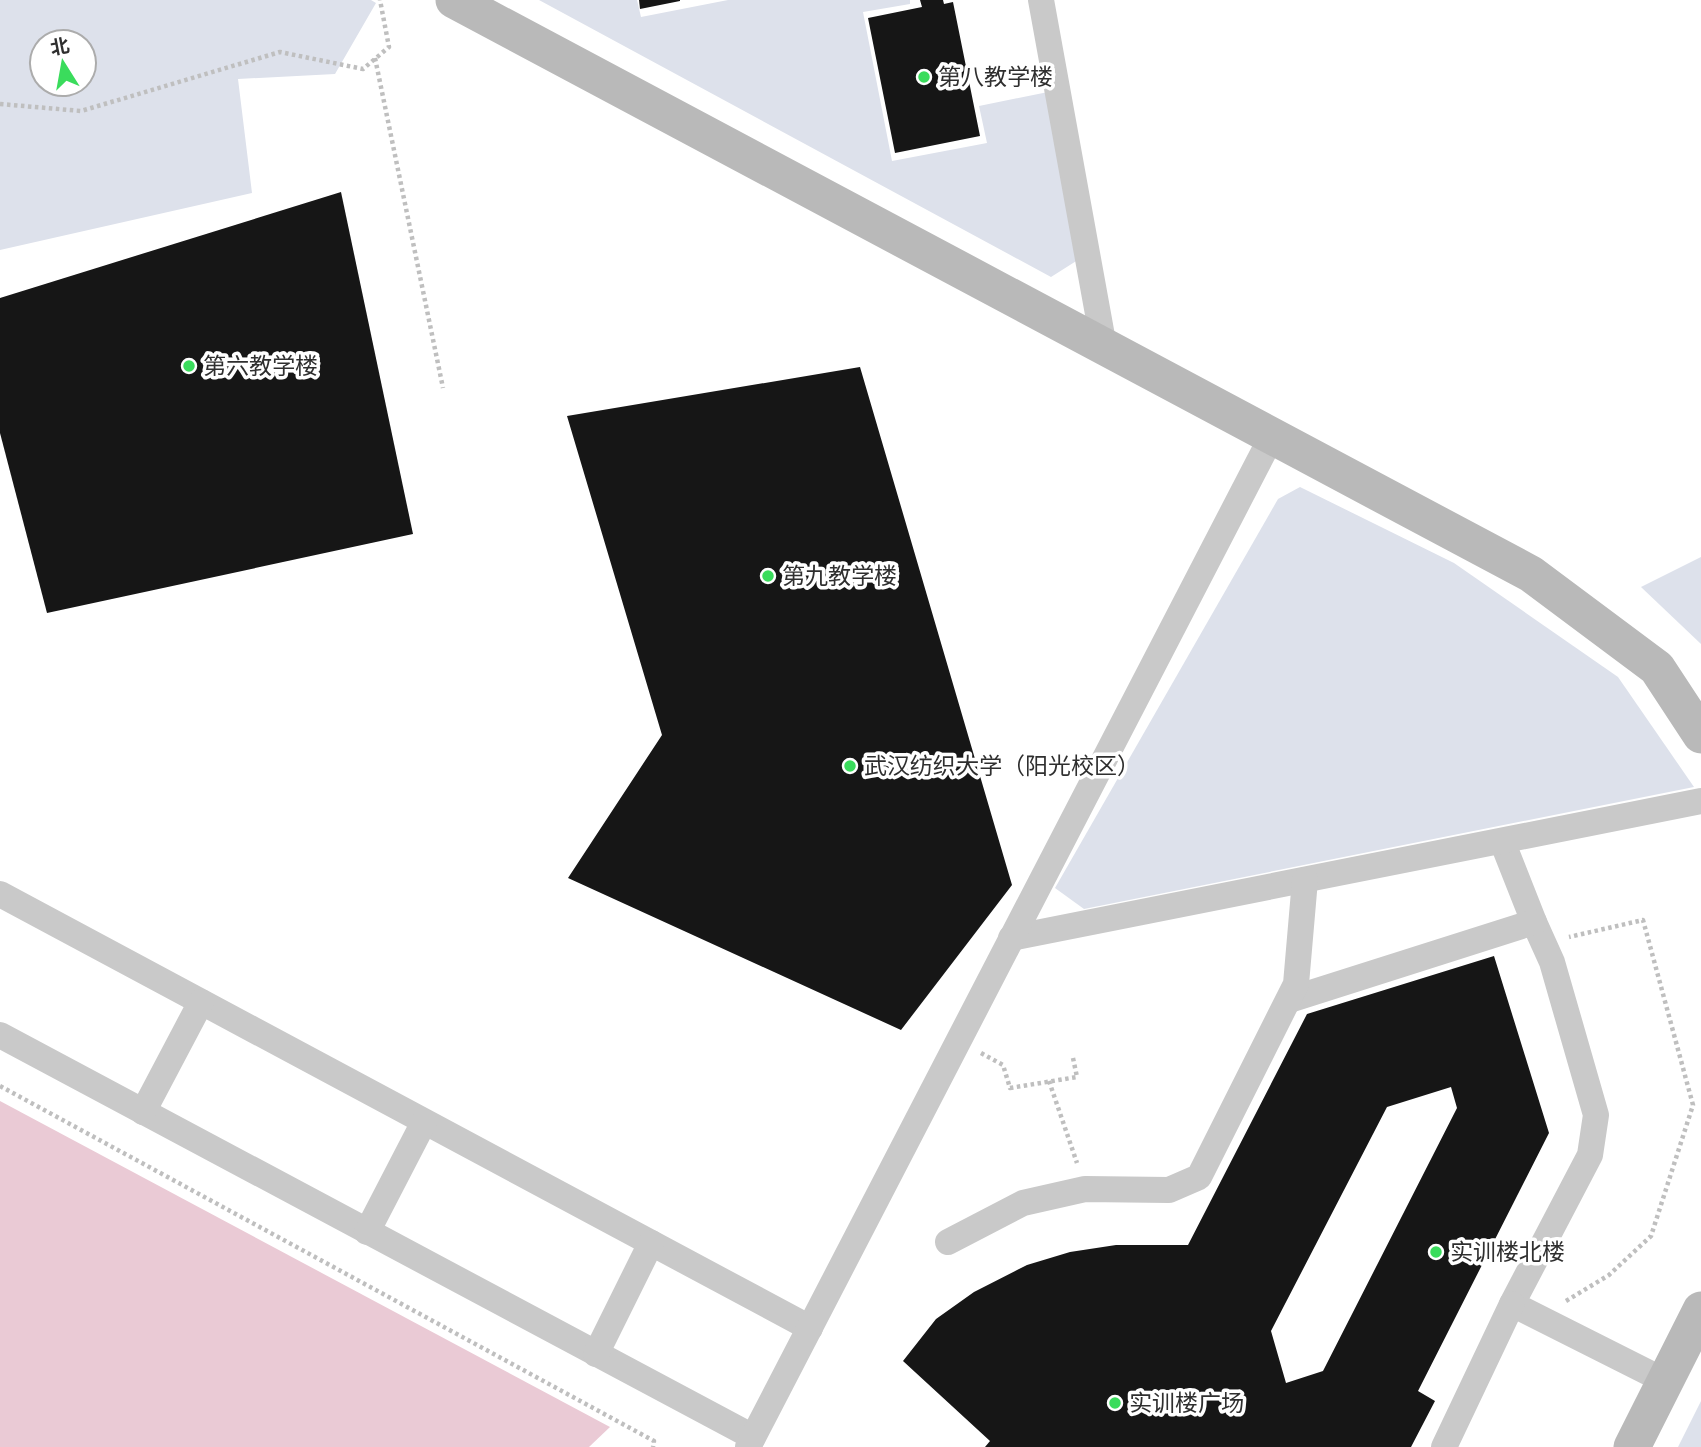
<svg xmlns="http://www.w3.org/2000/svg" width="1701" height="1447" viewBox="0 0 1701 1447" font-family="Roboto,'Noto Sans SC',sans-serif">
<rect width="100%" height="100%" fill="#fff"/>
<g fill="#dde1eb" fill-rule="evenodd">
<path d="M0,0H371L376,3L335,74L238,79L252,193L0,250ZM42,42H84V84H42Z"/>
<polygon points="539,0 637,0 641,17 728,0 910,0 910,4 863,12 892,161 987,143 979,106 1048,92 1081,258 1051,277"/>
<polygon points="1300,487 1454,563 1618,677 1694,787 1084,909 1055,888 1278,499"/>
<polygon points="1701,557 1701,644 1641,587"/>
<polygon points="1701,1401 1701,1447 1678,1447"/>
</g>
<polygon fill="#eacad5" points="0,1101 610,1427 589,1447 0,1447"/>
<g fill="#161616" fill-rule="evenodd">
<polygon points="639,0 680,0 680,1 640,9"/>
<polygon points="920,0 943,0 944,4 953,2 980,136 895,153 868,18 922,7"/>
<polygon points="341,192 413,534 47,613 0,433 0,298"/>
<polygon points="860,367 1012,885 901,1030 568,878 662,735 567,416"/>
<path d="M1494,956L1549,1133L1418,1391L1435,1401L1411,1447H985L990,1441L903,1361L936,1319L974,1292L1027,1265L1070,1252L1116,1245H1188L1307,1014ZM1451,1087L1457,1108L1323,1371L1286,1383L1271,1331L1387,1107Z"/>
</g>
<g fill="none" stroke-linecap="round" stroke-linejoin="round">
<g stroke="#bfbfbf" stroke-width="4.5" stroke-dasharray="3.5 3.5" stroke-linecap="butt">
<polyline points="375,58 443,388"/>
<polyline points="0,104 81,111 280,52 363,69 389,47 380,0"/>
<polyline points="981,1053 1003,1065 1010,1088 1077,1077 1073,1058"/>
<polyline points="1049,1081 1077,1163"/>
<polyline points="0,1086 654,1441 653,1447"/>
<polyline points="1566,1301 1609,1275 1651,1236 1693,1105 1643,920 1569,937"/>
</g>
<g stroke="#c9c9c9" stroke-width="26">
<polyline points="1041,0 1104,347"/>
<polyline points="1502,841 1534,922 1552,962 1596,1115 1590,1155 1512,1304 1665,1381"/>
<polyline points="0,894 810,1328"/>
<polyline points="1011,938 1701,801"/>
<polyline points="1289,1000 1534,922"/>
<polyline points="0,1035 753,1437"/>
<polyline points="143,1112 201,1002"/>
<polyline points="367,1232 424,1122"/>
<polyline points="948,1242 1023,1203 1085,1189 1169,1190 1199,1177 1296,984 1305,880"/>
<polyline points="596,1354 651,1243"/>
<polyline points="748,1447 1272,436"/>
<polyline points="1444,1447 1512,1304"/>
</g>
<g stroke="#b9b9b9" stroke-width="37">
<polyline points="454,0 1531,574 1657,668 1701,735"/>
<polyline points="1632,1447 1701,1310"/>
</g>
</g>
<g fill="#3adc5c" stroke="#fff" stroke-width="2.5">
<circle cx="924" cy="77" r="7"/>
<circle cx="189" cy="366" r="7"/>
<circle cx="768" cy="576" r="7"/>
<circle cx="850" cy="766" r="7"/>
<circle cx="1436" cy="1252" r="7"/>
<circle cx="1115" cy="1403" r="7"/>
</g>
<g text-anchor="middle" stroke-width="7" stroke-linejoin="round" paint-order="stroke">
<g font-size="23" fill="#2f2f2f" stroke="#fff" text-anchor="start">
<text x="938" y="85">第八教学楼</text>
<text x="203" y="374">第六教学楼</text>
<text x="782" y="584">第九教学楼</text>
<text x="864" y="774">武汉纺织大学（阳光校区）</text>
<text x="1450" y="1260">实训楼北楼</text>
<text x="1129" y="1411">实训楼广场</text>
</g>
</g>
<g transform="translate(63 63) rotate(349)"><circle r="33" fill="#ffffff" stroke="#acacac" stroke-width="2"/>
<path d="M0-5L12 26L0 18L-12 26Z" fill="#3adc5c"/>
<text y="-10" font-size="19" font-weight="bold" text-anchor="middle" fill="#2f2f2f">北</text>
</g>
</svg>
